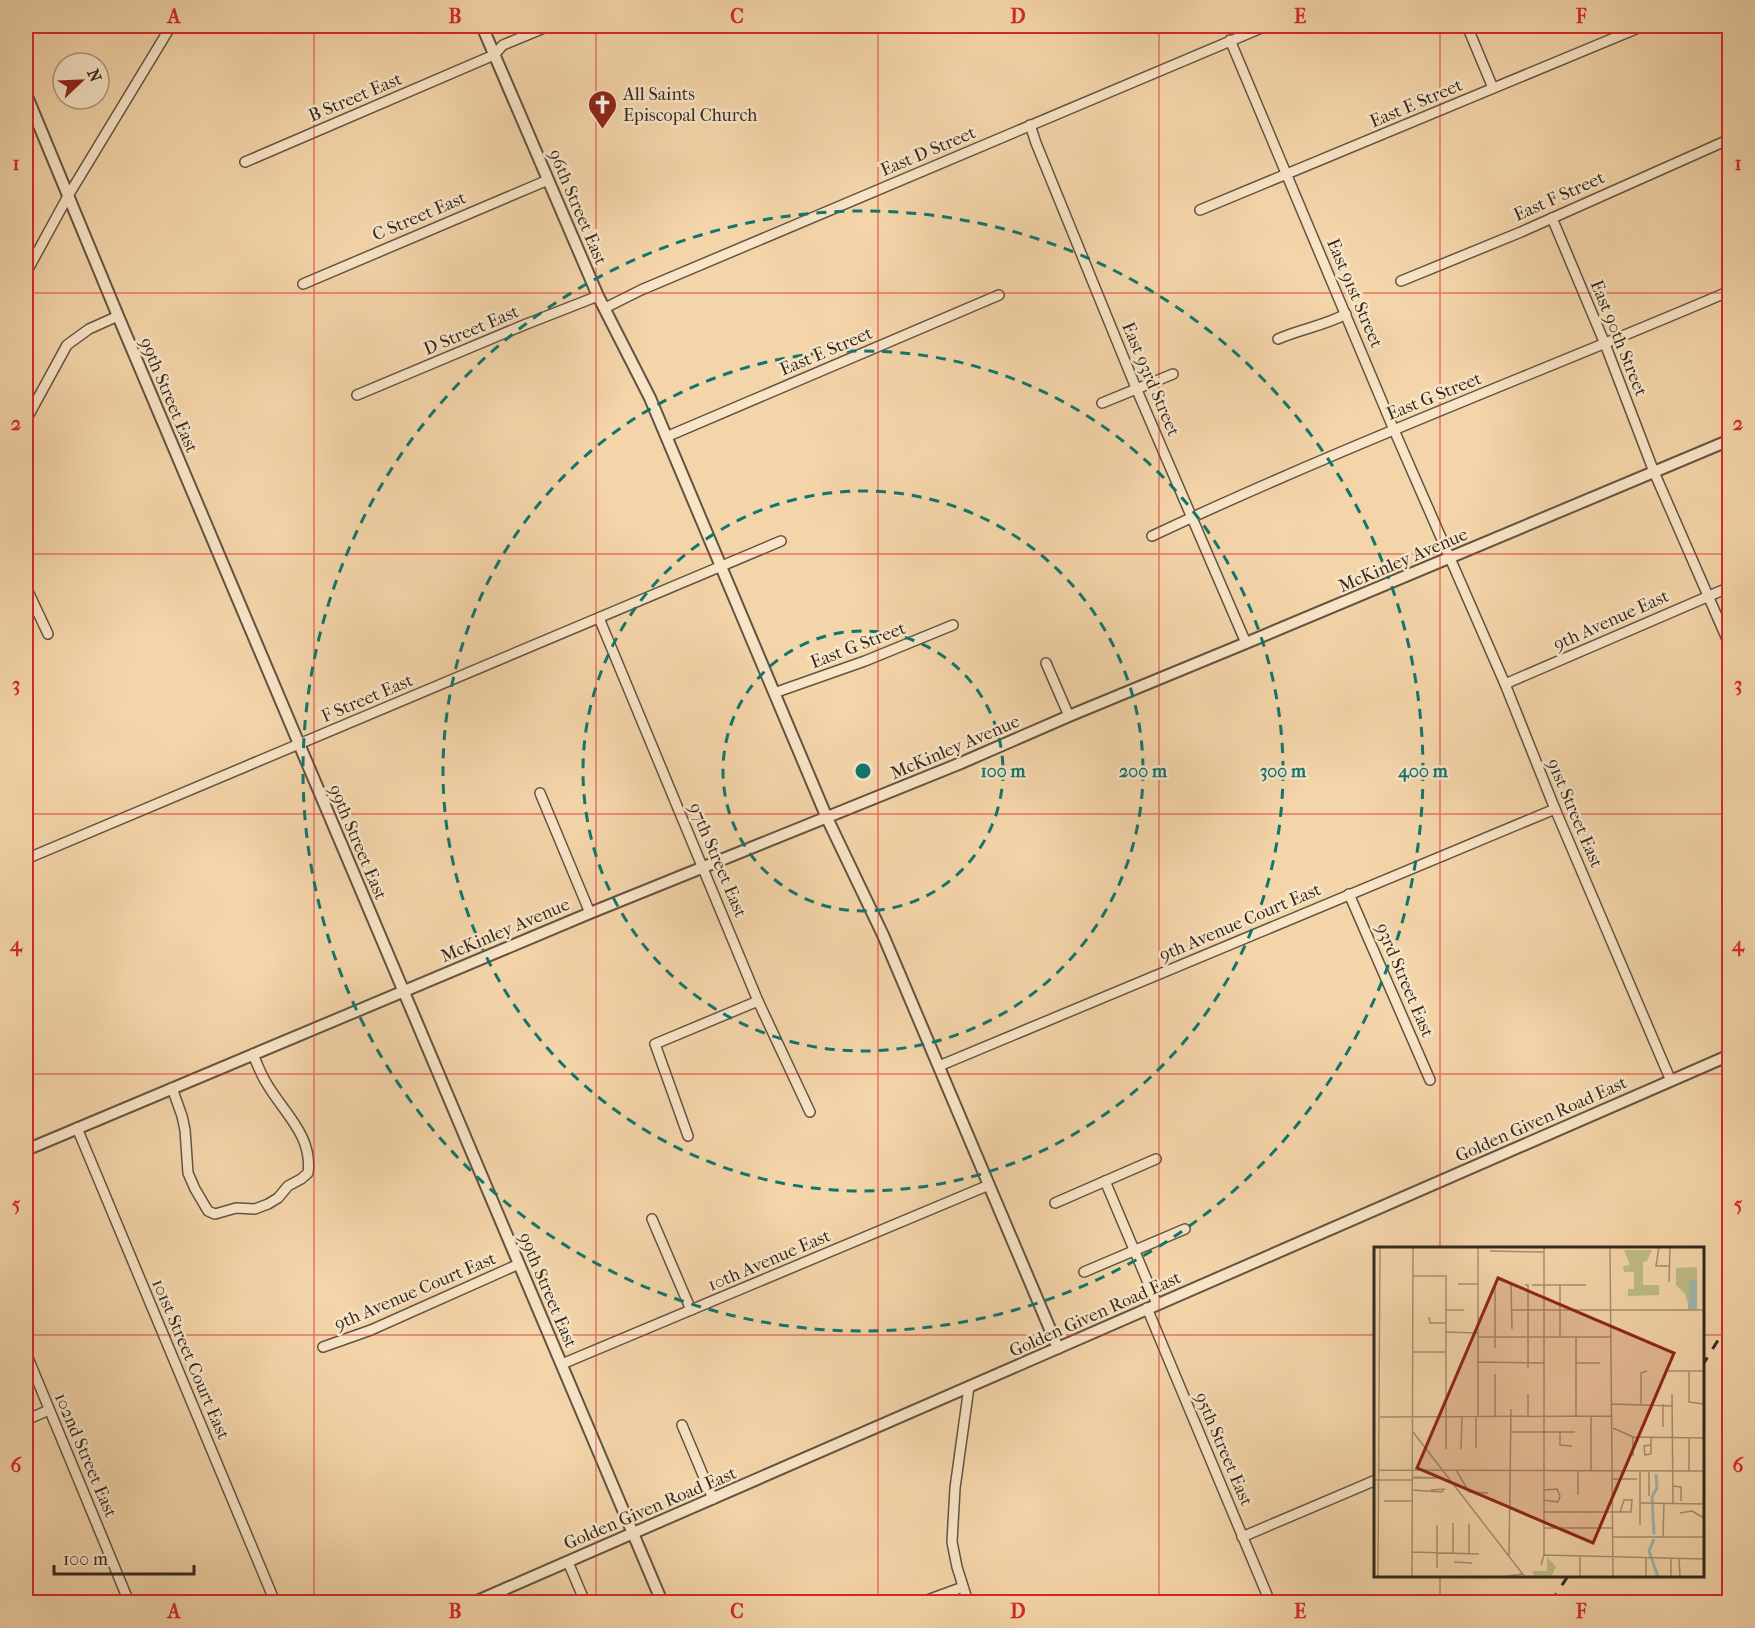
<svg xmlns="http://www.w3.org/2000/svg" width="1755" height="1628" viewBox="0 0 1755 1628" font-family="'IM FELL French Canon',serif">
<rect width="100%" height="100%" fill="#f4d5a9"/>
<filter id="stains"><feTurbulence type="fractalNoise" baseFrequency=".00333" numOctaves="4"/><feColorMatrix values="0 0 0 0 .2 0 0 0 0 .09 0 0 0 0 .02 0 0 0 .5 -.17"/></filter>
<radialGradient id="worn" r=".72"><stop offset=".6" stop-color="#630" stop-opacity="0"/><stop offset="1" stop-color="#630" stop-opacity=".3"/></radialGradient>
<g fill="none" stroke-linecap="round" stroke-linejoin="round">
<defs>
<g id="minor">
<polyline points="1467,26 1493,88"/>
<polyline points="1230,40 1394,430 1505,684 1555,809 1671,1081"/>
<polyline points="1030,125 1036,143 1136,388 1246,643"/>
<polyline points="245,162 494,55 503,45 549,26"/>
<polyline points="1200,210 1643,26"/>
<polyline points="1552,218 1605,344 1654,472 1730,646"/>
<polyline points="26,273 68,196 171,26"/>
<polyline points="1401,281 1521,232 1730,139"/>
<polyline points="303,284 548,180"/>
<polyline points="605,308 641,290 1266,26"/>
<path d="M1278,339C1300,329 1324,326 1346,314"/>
<polyline points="357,395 524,325 598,296"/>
<polyline points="1102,403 1173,374"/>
<polyline points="26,420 67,345 89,329 118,316"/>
<polyline points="666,437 999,295"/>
<path d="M1152,536C1341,447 1538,373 1730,291"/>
<polyline points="26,587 48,634"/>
<polyline points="599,618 758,1001 810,1112"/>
<polyline points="1046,663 1069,716"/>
<polyline points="1505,684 1730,587"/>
<polyline points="774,693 865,661 953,625"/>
<polyline points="540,793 590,913"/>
<polyline points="26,859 781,541"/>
<polyline points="1349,894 1430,1080"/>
<polyline points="939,1066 1555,809"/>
<path d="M172,1088L182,1116L185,1130L188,1173L195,1189L208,1211L215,1214L236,1208L255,1209L268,1204L278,1198L288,1186L301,1179L308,1173C313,1136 284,1113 267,1084C261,1075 257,1064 253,1054"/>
<polyline points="77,1128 275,1602"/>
<polyline points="688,1136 655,1044 758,1001"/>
<polyline points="1105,1181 1157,1304"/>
<polyline points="1055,1203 1156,1159"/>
<polyline points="652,1219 691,1310"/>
<polyline points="1084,1272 1185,1229"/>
<polyline points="1147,1308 1270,1602"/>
<polyline points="323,1347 371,1330 519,1264"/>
<polyline points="26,1353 129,1602"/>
<polyline points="562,1364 989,1185"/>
<polyline points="26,1420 49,1410"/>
<polyline points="682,1425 713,1499"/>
<polyline points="1242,1537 1376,1480"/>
<polyline points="568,1562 585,1602"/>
<polyline points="922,1602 963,1587"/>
<polyline points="968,1602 957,1567 952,1542 955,1488 969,1387"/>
</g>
<g id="tertiary">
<polyline points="482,26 598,296 650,398 827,818 883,935 1058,1348"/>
<polyline points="26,94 118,316 662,1602"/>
<polyline points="26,1150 590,913 961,763 1069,716 1246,643 1730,440"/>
<polyline points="475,1602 1730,1055"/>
</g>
</defs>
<use href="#minor" stroke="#625442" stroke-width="12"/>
<use href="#tertiary" stroke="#625442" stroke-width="14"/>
<use href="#minor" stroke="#f8e4c7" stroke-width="9"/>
<use href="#tertiary" stroke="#f8e4c7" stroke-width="10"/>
<g stroke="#32291f" stroke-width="3" stroke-dasharray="10 10" stroke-linecap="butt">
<polyline points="1702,1366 1730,1321"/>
<polyline points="1551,1602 1568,1576"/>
</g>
</g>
<path fill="none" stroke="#d62828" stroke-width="1.5" stroke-opacity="0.55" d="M314,26V1602M596,26V1602M878,26V1602M1159,26V1602M1440,26V1248M26,293H1730M26,554H1730M26,814H1730M26,1074H1730M26,1335H1376M1702,1335H1730M1440,1576V1602"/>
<g fill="none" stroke="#0f766e" stroke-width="3" stroke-dasharray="10 8">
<circle cx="863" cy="771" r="140"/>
<circle cx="863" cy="771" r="280"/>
<circle cx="863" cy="771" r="420"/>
<circle cx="863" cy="771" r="560"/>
</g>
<defs>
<symbol id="church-pin" viewBox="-11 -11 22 30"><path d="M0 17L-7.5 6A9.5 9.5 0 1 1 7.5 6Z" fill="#8f2418" stroke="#f8e4c7"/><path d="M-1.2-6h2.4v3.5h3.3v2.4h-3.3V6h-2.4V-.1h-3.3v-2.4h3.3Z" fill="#fff"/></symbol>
</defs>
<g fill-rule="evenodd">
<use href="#church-pin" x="586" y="88" width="33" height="45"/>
</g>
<g text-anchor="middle" stroke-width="5" stroke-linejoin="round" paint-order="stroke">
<g font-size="18" fill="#32291f" stroke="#f8e4c7" text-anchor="start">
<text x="623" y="100">All Saints<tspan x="623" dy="21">Episcopal Church</tspan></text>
</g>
<g font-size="18" fill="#32291f" stroke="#f8e4c7">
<text transform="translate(355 97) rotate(-23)" y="6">B Street East</text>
<text transform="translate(1416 103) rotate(-23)" y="6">East E Street</text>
<text transform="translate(928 151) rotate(-23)" y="6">East D Street</text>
<text transform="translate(1559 196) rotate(-24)" y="6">East F Street</text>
<text transform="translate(578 207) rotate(67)" y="6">96th Street East</text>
<text transform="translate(419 216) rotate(-23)" y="6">C Street East</text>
<text transform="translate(1355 293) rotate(67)" y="6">East 91st Street</text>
<text transform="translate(471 330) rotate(-23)" y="6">D Street East</text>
<text transform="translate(1619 338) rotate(68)" y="6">East 90th Street</text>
<text transform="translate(826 351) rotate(-23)" y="6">East E Street</text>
<text transform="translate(1151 379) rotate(67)" y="6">East 93rd Street</text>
<text transform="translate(169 395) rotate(67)" y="6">99th Street East</text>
<text transform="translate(1434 396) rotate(-22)" y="6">East G Street</text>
<text transform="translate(1403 560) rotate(-23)" y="6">McKinley Avenue</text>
<text transform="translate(1611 620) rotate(-24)" y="6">9th Avenue East</text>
<text transform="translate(858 645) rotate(-21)" y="6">East G Street</text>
<text transform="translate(367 698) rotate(-23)" y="6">F Street East</text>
<text transform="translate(955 747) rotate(-23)" y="6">McKinley Avenue</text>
<text transform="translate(1575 813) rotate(67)" y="6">91st Street East</text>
<text transform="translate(358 842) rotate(67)" y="6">99th Street East</text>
<text transform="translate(718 860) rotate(67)" y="6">97th Street East</text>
<text transform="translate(1240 922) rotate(-23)" y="6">9th Avenue Court East</text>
<text transform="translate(505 930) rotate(-23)" y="6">McKinley Avenue</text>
<text transform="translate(1405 980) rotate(67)" y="6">93rd Street East</text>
<text transform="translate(1541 1119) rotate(-24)" y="6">Golden Given Road East</text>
<text transform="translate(769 1260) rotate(-23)" y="6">10th Avenue East</text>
<text transform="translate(548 1290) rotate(67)" y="6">99th Street East</text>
<text transform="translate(415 1291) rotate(-23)" y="6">9th Avenue Court East</text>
<text transform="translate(1095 1314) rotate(-24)" y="6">Golden Given Road East</text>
<text transform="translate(191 1359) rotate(67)" y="6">101st Street Court East</text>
<text transform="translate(1224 1449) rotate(67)" y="6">95th Street East</text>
<text transform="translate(86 1455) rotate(67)" y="6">102nd Street East</text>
<text transform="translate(650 1508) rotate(-23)" y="6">Golden Given Road East</text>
</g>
</g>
<g transform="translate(1374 1247)">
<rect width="330" height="330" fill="#f4d5a9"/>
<path d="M323,20V62L316,63L311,47L302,38V21ZM173,310L182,320L177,330H161L158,324H173Z" fill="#c0bc85"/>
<path d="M250,3H278L273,14L269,15V38H285V48L254,49V42H260V25H250L249,19L256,18Z" fill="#c0bc85"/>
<path d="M316,33H323V62H314Z" fill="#9db7b0"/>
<path fill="none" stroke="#9db7b0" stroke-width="3" d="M280,287L278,250L283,241L282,227M280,292L275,304L284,330"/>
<path fill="none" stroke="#a69072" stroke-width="1.5" d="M236,0L239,330M285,0L282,19H295M116,4L170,5M39,29H72V202M295,35L296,0M84,37H104M137,38L138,82M151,38H154V121M158,38H212M186,38V90M71,63H90M138,63H330M55,70L56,76H71M71,85L104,86M104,90H237M121,101V37M39,105H71M104,115L170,116M202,116H226M291,124H330M315,124V155L330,157M121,127V169M298,147L299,257M238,157L298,159M267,157V126L273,124M289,157V180M154,169V147M202,169V90M6,170L238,169M104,170V0M239,181L259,190L330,191M39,185L151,330M137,185H201M186,185V198L198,199M315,191V224M277,198L270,199L271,208L276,207L277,206V191M102,201V170M87,202L88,170M259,209V190M5,223L330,224M82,223L95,245L114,246M204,223V248M217,223V169M266,224V278M275,224V249M38,231H66L38,230M238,232H263M0,233H38M299,239L307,240V254M38,243L68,245L70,242L57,243M169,253L184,255L186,249L183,242L169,243M10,254H38M267,256L330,257M169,265H257L258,253H250L246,265M306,266L318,264L330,271M79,276V306M95,277V306M63,278V321M169,281H239M239,290H330M289,290L290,257M38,305L105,307M170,308L330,312M206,309V330M135,310L137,162M272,310V330M297,311V330M305,311L306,330M80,315L98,316M167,318L170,308V0M4,330L6,0M38,330L39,0M128,330L149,327"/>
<path fill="#8f2418" fill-opacity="0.15" stroke="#8f2418" stroke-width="3" d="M124,31L300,106L219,296L43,221Z"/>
<rect width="330" height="330" fill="none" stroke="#32291f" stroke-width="3"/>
</g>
<circle cx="863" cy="771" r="9" fill="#0f766e" stroke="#f8e4c7" stroke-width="3"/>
<g font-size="18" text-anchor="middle" font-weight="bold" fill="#0f766e" stroke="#f8e4c7" stroke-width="5" stroke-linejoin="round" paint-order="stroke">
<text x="1003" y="777">100 m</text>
<text x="1143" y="777">200 m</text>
<text x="1283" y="777">300 m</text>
<text x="1423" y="777">400 m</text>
</g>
<rect width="1755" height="1628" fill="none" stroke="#f4d5a9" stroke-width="66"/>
<g transform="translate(81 81) rotate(67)"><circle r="28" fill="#f8e4c7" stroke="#a99984" stroke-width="1.5"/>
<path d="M0-4.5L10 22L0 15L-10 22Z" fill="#8f2418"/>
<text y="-9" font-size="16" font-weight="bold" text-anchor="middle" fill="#32291f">N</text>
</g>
<path d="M54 1565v9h140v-9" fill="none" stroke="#32291f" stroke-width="3"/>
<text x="63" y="1565" font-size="18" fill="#32291f" stroke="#f8e4c7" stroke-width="4.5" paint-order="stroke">100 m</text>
<rect x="33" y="33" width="1689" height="1562" fill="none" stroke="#d62828" stroke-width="2"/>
<g font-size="20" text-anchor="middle" font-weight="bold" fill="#d62828">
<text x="174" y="23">A</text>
<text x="455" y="23">B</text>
<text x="737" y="23">C</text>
<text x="1018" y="23">D</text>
<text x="1300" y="23">E</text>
<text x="1581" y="23">F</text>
<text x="16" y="170">1</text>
<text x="1738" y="170">1</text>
<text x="16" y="430">2</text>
<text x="1738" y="430">2</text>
<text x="16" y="691">3</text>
<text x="1738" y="691">3</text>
<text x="16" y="951">4</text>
<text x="1738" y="951">4</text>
<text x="16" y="1211">5</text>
<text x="1738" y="1211">5</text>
<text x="16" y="1472">6</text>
<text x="1738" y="1472">6</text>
<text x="174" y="1618">A</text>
<text x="455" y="1618">B</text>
<text x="737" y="1618">C</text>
<text x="1018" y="1618">D</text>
<text x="1300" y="1618">E</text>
<text x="1581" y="1618">F</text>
</g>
<rect width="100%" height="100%" filter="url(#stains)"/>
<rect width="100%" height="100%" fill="url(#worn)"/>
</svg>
